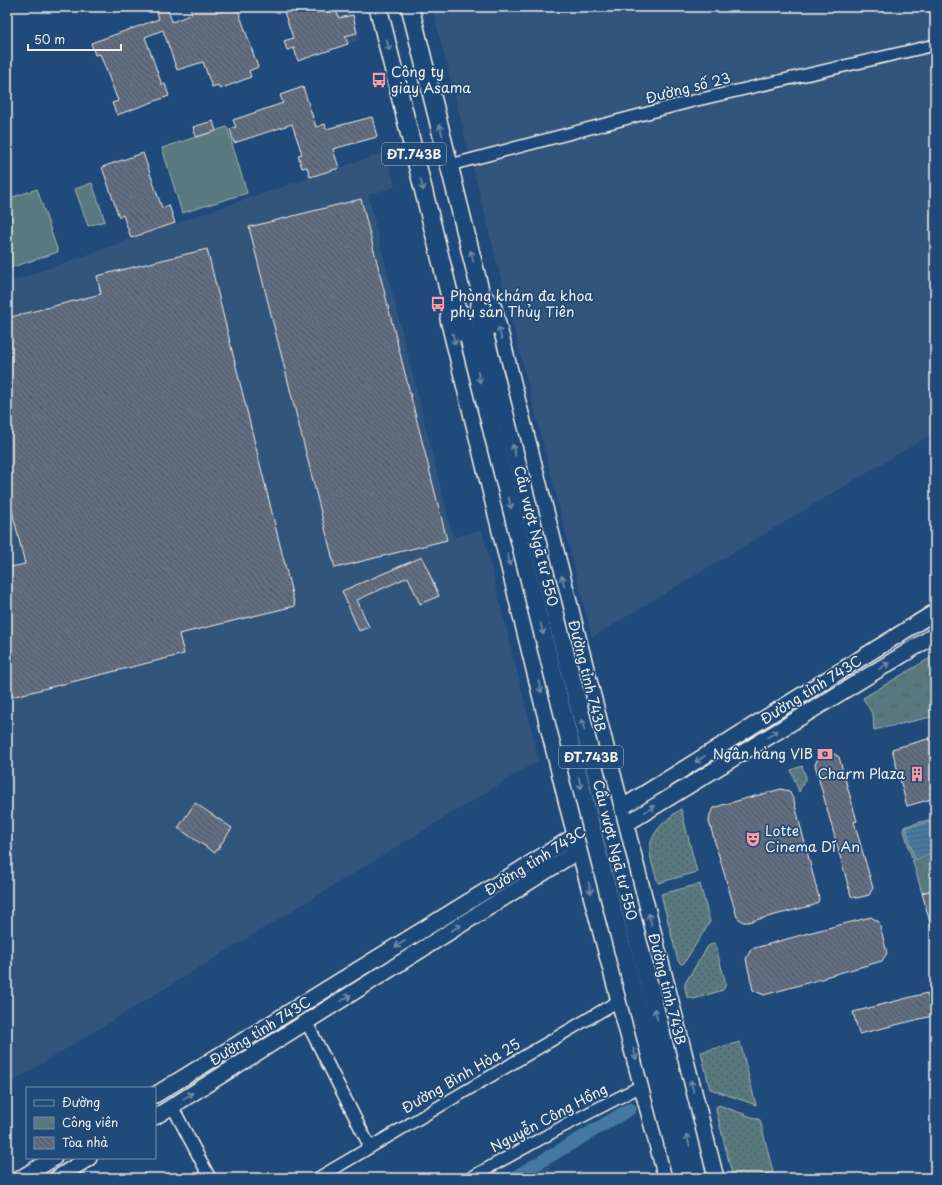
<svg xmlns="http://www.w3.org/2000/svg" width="942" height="1185" viewBox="0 0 942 1185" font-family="'Playpen Sans',sans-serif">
<defs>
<pattern id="grass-dots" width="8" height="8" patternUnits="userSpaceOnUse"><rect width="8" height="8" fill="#59797e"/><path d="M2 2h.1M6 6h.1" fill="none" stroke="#516062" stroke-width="1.8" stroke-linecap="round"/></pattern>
<pattern id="park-tufts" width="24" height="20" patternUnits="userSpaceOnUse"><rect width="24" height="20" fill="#59797e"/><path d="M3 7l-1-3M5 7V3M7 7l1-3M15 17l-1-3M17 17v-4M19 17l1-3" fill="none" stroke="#516062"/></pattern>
<pattern id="water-rules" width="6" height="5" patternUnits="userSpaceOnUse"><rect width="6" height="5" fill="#4479a1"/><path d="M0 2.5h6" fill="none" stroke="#466378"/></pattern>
<pattern id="building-back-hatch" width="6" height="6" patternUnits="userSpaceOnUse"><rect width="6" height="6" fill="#626e82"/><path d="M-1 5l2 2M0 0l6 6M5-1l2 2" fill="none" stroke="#545961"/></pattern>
</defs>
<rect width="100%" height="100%" fill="#1f4a7a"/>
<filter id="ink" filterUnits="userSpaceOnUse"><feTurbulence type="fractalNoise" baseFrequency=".025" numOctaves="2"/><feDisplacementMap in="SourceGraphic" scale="8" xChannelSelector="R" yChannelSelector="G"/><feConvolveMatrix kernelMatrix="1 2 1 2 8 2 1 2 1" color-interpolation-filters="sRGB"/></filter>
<g filter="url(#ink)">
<g fill="#33557c">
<polygon points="308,7 351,7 359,40 324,52"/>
<polygon points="432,7 935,7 935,432 592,637"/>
<polygon points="386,152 395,187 368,195 453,537 482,530 539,760 7,1085 7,283 202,214"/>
<polygon points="549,1166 552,1178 528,1178"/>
</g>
<g fill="url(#grass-dots)" stroke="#a6b5b3">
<polygon points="802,766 806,777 799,792 791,770"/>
<path d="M681,809L697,872L658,883C655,873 651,863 650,853C648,833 667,819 681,809Z"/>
<polygon points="700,884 710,922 684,963 681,964 678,961 661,894"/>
<polygon points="714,943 715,944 726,984 723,990 694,999 687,997 685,989 685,983 708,946"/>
<polygon points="740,1042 756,1105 710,1089 701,1052"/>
<polygon points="719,1105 760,1120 773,1172 750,1178 733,1178 716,1110 716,1107"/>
</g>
<g fill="url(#park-tufts)" stroke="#a6b5b3">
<polygon points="935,655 935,716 874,730 873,715 863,698"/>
<polygon points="935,818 935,889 922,893 903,827"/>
</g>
<g fill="#59797e" stroke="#a6b5b3">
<polygon points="227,127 247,193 182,213 162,148"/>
<polygon points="92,183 105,221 88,226 75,189"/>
<polygon points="37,189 58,252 7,269 7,199"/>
</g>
<polygon fill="url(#water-rules)" stroke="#8aa9bd" points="935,821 935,851 915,860 906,828"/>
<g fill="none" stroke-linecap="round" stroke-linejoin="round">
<polyline stroke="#4479a1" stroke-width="13" points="513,1178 630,1109"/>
</g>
<g fill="url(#building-back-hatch)" stroke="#f4f1e8">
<polygon points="155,7 167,7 172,22 192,14 190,7 237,7 258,67 249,71 251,77 220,89 218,85 212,87 203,62 177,70 163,30 145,37 162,85 165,84 169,96 117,115 112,103 118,101 100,54 95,55 91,43 159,19"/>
<polygon points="289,7 335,7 339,18 353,15 357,33 345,36 348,44 298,61 294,48 287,50 284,41 293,38 284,12 290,10"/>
<polygon points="303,87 316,127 325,124 326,129 372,117 377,137 333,149 339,168 310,177 307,167 302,168 298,155 302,154 292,124 234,143 230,129 236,127 233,120 283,103 280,95"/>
<polygon points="213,121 216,131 196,137 193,127"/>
<polygon points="143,153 162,208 169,205 175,223 131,238 123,215 119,217 102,167"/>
<polygon points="361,199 447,540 335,568 249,227"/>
<polygon points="207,249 295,606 179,634 184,654 7,698 7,568 25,564 7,490 7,318 101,294 97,276"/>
<polygon points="422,557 439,596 420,604 408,577 357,600 369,627 359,631 342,591"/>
<polygon points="935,737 935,798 907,806 892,749"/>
<polygon points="831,752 839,757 857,821 854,822 873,888 869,895 857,898 851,896 815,765 819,755"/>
<polygon points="781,789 789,791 794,801 819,898 818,902 814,905 748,922 743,922 737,917 709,822 710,814 714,808 722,805"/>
<polygon points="195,803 232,828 215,853 178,828"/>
<polygon points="935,889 935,930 932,930 922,893"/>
<polygon points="871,917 879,922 887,953 882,961 825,977 825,978 764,995 753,990 746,959 751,949 812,932"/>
<polygon points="927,993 932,1016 859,1034 853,1012"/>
</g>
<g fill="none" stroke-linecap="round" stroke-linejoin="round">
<defs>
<g id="minor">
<polyline points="450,165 693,101 935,45"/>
<polyline points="307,1023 370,1147"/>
<polyline points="172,1106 210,1178"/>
<polyline points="318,1178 620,1000"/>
<polyline points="470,1178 562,1127 643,1085"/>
</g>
<g id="secondary">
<polyline points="610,815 935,612"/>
<polyline points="155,1095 586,829"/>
<polyline points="155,1117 580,850 626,824 935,635"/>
<polyline points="21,1178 54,1158"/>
<polyline points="57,1178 89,1158"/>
</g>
<g id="primary">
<polyline points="378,7 451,301 449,319 570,812 667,1178"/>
<polyline points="410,7 481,294 479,312 485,336"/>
<polyline points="481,294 493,308 715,1178"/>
<polyline points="451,301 462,315 469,339"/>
</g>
</defs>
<use href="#minor" stroke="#f4f1e8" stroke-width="14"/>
<use href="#secondary" stroke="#f4f1e8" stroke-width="18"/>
<use href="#primary" stroke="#f4f1e8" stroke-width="20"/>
<use href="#minor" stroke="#1f4a7a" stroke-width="11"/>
<use href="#secondary" stroke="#1f4a7a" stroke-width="15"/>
<use href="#primary" stroke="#1f4a7a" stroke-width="17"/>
<defs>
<g id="primary-bridge">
<polyline points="485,336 698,1178"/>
<polyline points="469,339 594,838 682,1178"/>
</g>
</defs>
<use href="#primary-bridge" stroke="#f4f1e8" stroke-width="20" stroke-linecap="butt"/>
<use href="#primary-bridge" stroke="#1f4a7a" stroke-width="17"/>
</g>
<defs><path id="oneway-shaft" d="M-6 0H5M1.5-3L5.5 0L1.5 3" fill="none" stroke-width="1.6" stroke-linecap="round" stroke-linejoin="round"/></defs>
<g stroke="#748da6">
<use href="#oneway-shaft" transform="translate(388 45) rotate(75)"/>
<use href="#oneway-shaft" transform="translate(441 130) rotate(-104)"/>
<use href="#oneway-shaft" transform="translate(422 185) rotate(76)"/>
<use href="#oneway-shaft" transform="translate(472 256) rotate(-104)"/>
<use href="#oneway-shaft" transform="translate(500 333) rotate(-104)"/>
<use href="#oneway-shaft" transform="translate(454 339) rotate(76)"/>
<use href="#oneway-shaft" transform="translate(479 377) rotate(76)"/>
<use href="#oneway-shaft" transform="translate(514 450) rotate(-104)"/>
<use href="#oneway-shaft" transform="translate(510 503) rotate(76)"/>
<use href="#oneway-shaft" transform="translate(509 560) rotate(76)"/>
<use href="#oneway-shaft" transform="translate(563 581) rotate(-104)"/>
<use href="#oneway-shaft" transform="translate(542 629) rotate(76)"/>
<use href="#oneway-shaft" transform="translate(884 666) rotate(-32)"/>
<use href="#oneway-shaft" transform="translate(540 687) rotate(76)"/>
<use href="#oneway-shaft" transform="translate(583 725) rotate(-104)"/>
<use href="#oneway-shaft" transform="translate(773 734) rotate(-31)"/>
<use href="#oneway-shaft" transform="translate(700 759) rotate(148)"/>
<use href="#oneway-shaft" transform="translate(580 783) rotate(76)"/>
<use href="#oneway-shaft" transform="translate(650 809) rotate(-31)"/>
<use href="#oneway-shaft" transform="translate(590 888) rotate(75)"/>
<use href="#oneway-shaft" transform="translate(650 919) rotate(-104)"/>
<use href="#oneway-shaft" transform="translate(456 928) rotate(-32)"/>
<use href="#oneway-shaft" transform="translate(400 944) rotate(148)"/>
<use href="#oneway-shaft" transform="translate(346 998) rotate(-32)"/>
<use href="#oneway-shaft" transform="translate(656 1014) rotate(-104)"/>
<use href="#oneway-shaft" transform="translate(635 1054) rotate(75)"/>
<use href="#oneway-shaft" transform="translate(692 1086) rotate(-104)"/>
<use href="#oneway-shaft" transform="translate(188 1096) rotate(-32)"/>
<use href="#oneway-shaft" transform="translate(688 1140) rotate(-104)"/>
</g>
</g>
<defs>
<symbol id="bus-bare" viewBox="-9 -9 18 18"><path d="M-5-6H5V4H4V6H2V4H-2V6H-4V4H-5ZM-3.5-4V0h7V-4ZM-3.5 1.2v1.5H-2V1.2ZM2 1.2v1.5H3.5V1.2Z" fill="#ff9aa2" stroke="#1f4a7a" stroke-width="2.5" paint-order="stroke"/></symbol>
<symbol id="bank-bare" viewBox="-9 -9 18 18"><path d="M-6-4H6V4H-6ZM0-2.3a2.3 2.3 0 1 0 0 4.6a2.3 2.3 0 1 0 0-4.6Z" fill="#ff9aa2" stroke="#1f4a7a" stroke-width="2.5" paint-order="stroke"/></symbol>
<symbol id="building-bare" viewBox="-9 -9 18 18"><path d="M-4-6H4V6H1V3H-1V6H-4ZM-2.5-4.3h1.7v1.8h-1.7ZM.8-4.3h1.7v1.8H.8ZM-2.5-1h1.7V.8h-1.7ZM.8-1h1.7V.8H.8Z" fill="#ff9aa2" stroke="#1f4a7a" stroke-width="2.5" paint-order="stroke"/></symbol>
<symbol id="theatre-bare" viewBox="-9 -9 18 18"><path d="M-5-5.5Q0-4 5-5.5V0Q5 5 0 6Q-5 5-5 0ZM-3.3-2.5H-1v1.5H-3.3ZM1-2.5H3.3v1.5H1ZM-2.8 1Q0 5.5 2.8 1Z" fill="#ff9aa2" stroke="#1f4a7a" stroke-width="2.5" paint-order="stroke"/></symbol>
</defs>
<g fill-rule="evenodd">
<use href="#bus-bare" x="368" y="69" width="22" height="22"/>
<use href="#bus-bare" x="427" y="293" width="22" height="22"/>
<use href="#bank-bare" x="814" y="743" width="22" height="22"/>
<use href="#building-bare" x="906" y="763" width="22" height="22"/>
<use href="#theatre-bare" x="742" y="828" width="22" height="22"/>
</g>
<g text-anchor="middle" stroke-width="3.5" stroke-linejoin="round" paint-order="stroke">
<g fill="#1f4a7a" stroke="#b4bfc7" stroke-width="1">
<rect x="382" y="143" width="64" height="22" rx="3"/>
<rect x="559" y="746" width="64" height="22" rx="3"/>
</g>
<g font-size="13" font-weight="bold" fill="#f4f1e8">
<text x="414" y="159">ĐT.743B</text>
<text x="591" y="762">ĐT.743B</text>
</g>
<g font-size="14" fill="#f4f1e8" stroke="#1f4a7a" text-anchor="start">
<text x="391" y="77">Công ty<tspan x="391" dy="16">giày Asama</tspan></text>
<text x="450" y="301">Phòng khám đa khoa<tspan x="450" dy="16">phụ sản Thủy Tiên</tspan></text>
<text x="813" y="759" text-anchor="end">Ngân hàng VIB</text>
<text x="905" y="779" text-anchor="end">Charm Plaza</text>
<text x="765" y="836">Lotte<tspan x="765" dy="16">Cinema Dĩ An</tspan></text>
</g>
<g font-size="14" fill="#f4f1e8" stroke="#1f4a7a">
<text transform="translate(688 88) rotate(-14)" y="5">Đường số 23</text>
<text transform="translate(536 536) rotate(76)" y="5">Cầu vượt Ngã tư 550</text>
<text transform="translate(587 676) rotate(76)" y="5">Đường tỉnh 743B</text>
<text transform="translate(811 690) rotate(-32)" y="5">Đường tỉnh 743C</text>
<text transform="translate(615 850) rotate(76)" y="5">Cầu vượt Ngã tư 550</text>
<text transform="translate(535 861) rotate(-32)" y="5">Đường tỉnh 743C</text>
<text transform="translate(667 989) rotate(76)" y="5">Đường tỉnh 743B</text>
<text transform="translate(260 1031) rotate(-32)" y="5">Đường tỉnh 743C</text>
<text transform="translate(461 1076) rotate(-30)" y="5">Đường Bình Hòa 25</text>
<text transform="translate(549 1118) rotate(-28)" y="5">Nguyễn Công Hồng</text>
</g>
</g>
<rect width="942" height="1185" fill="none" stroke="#1f4a7a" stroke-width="24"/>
<rect x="12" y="12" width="918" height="1161" fill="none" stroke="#f4f1e8" stroke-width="1.5" filter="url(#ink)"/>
<rect x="26" y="1087" width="130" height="72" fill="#1f4a7a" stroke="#748da6"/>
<rect x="34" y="1100" width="20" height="6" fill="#1f4a7a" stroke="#748da6"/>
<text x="62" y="1107" font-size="12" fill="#f4f1e8">Đường</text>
<rect x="34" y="1117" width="20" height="12" fill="url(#park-tufts)" stroke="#748da6"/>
<text x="62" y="1127" font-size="12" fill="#f4f1e8">Công viên</text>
<rect x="34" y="1137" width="20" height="12" fill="url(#building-back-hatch)" stroke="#748da6"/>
<text x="62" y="1147" font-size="12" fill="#f4f1e8">Tòa nhà</text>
<path d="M28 44v6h93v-6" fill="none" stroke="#f4f1e8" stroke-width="2"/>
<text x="34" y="44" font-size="12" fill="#f4f1e8" stroke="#1f4a7a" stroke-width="3" paint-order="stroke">50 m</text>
</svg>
